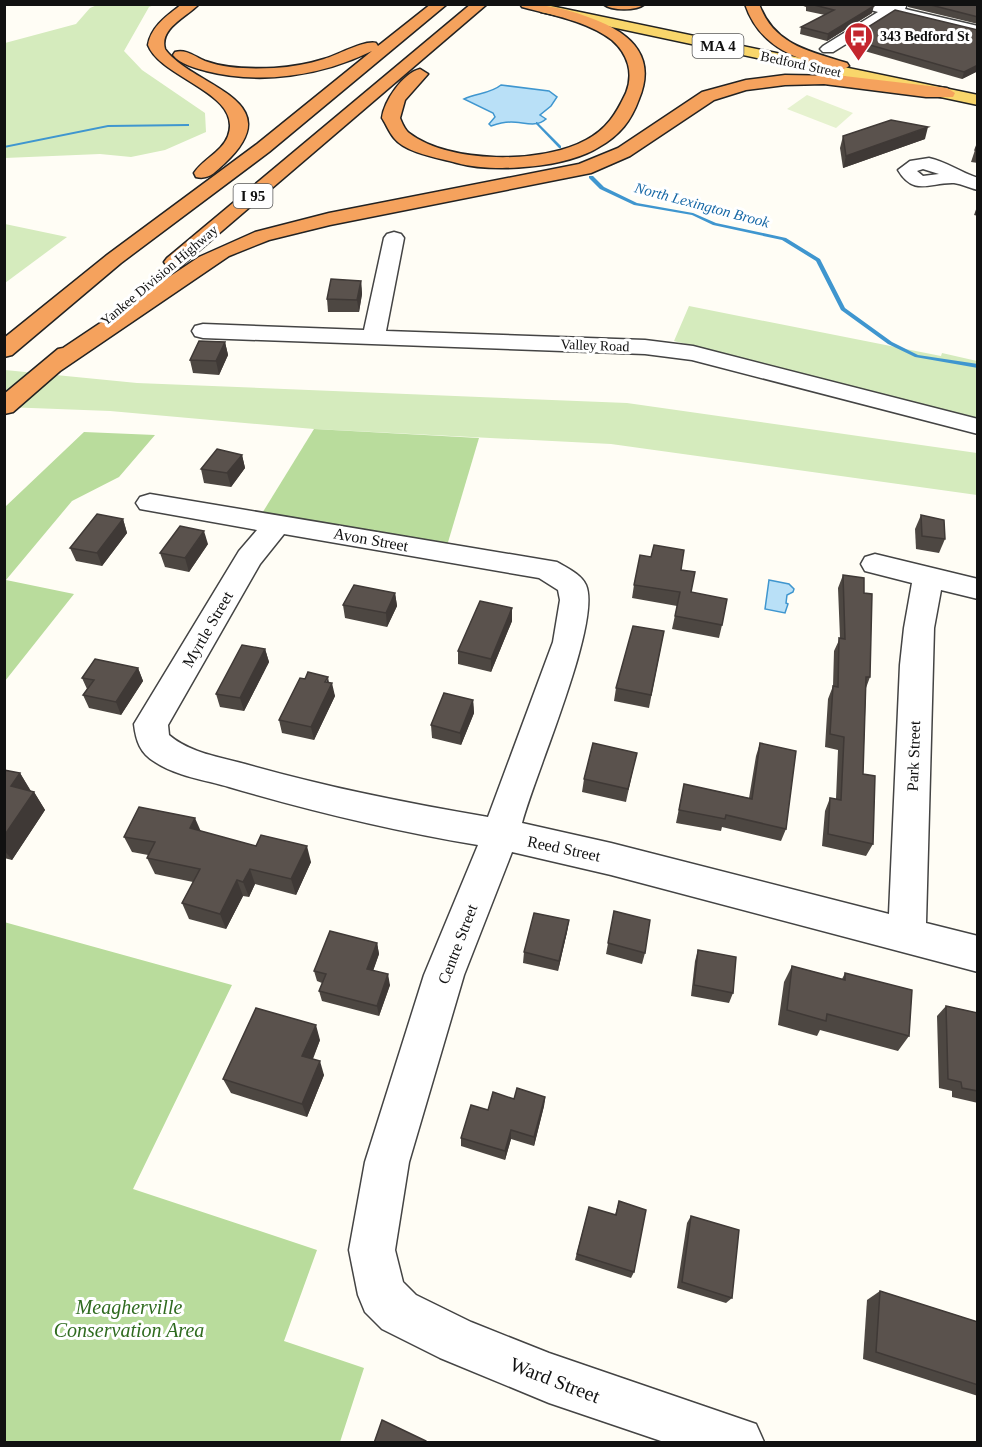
<svg xmlns="http://www.w3.org/2000/svg" width="982" height="1447" viewBox="0 0 982 1447" font-family="'Times New Roman',serif">
<rect width="100%" height="100%" fill="#fffdf5"/>
<g fill="#d5ebbd">
<polygon points="97,5 154,5 149,7 124,51 142,70 205,113 206,132 165,150 131,157 100,154 5,158 5,43 76,24 90,8"/>
<polygon points="5,224 67,237 5,283"/>
<polygon points="689,306 941,356 942,353 977,361 977,418 674,341"/>
<polygon points="5,370 137,383 627,403 977,453 977,495 611,444 314,429 110,411 5,407"/>
</g>
<g fill="#b9dc9c">
<polygon points="314,429 479,438 446,549 261,515"/>
<polygon points="84,432 155,435 119,477 72,501 6,580 74,594 5,681 5,507"/>
<polygon points="4,922 232,985 133,1189 317,1250 284,1341 364,1368 340,1442 5,1442"/>
</g>
<polygon fill="#e6f2cf" points="807,95 853,113 836,128 787,109"/>
<g fill="#b9e0f7" stroke="#3f96cf" stroke-width="1.5">
<path d="M501,85L549,91L557,97L551,106L540,115L546,119C536,128 524,122 511,122C504,122 497,124 491,126L489,124L495,117L493,113L464,99C476,93 490,94 501,85Z"/>
<polygon points="769,580 789,584 794,589 793,592 787,595 786,603 788,604 785,613 765,609"/>
</g>
<g fill="none" stroke-linecap="round" stroke-linejoin="round">
<g fill="#3f96cf" fill-rule="evenodd">
<polygon points="537,122 561,146 561,148 559,148 536,124 536,122"/>
<polygon points="188,124 189,124 189,126 108,127 4,148 4,146 108,125"/>
<polygon points="589,176 593,176 604,187 637,203 693,213 716,223 786,238 820,259 845,308 892,342 918,355 978,364 978,368 915,357 888,344 841,310 816,261 782,240 713,225 692,215 634,205 600,189 589,178"/>
</g>
<defs>
<g id="minor">
<polygon points="857,4 907,4 905,9 978,26 978,35 893,15 833,52 823,52 820,49 823,46 878,12 859,7"/>
<path d="M929,158C947,162 960,172 978,178V190C970,188 962,184 954,183C930,182 914,197 898,170L910,161ZM923,169L939,174L923,176L917,171Z"/>
<polygon points="394,232 401,234 404,238 386,331 645,340 693,346 978,419 978,434 692,360 645,354 203,338 195,336 192,331 195,326 203,324 364,330 384,238 387,234"/>
<path d="M150,494L557,562C567,568 581,574 586,585C602,622 534,776 522,823L611,843L889,914L900,665L904,628L912,583L865,571L861,564L865,557L875,554L978,579V599L941,590L934,628L926,923L978,936V972L611,875L512,852L464,975L409,1162L395,1250L403,1282L416,1295L471,1322L549,1353L756,1424L764,1442H664L549,1403L440,1358L382,1329L365,1312L358,1295L349,1250L365,1162L424,975L478,845C394,831 311,811 229,787C205,780 176,776 155,762C140,753 136,741 134,724L239,551L257,530L140,509L136,503L140,497ZM284,534L539,578L558,590L560,600L553,642L488,817C406,803 325,787 245,764C220,757 190,753 169,735L168,725L260,564Z"/>
</g>
<polygon id="major" points="546,5 978,95 978,105 541,12 539,9"/>
<g id="highway">
<path d="M182,4H199C187,17 159,28 165,49C192,87 294,99 224,164C215,172 209,180 196,177L194,173C203,159 222,152 228,136C244,93 161,79 148,45C151,26 168,15 182,4Z"/>
<path d="M431,4H447L269,152L121,263L12,355L4,357V338L107,255L257,144L372,51C321,76 261,85 206,71C195,68 180,64 173,55L175,52C187,49 195,57 205,61C227,69 252,69 274,68C291,67 308,64 324,59C338,55 364,40 376,43L378,46Z"/>
<polygon points="471,4 487,4 181,266 174,268 167,266 164,262 167,258"/>
<path d="M520,4C547,4 571,10 596,20C633,35 656,58 639,99C631,121 620,135 599,147C566,168 494,173 457,163C438,158 406,153 394,138C389,132 386,124 382,118C384,101 403,73 420,69L428,74L405,100L400,118C402,123 405,130 409,133C449,164 543,164 586,140C607,129 616,114 626,93C634,73 628,54 612,40C587,21 552,15 522,7Z"/>
<path d="M603,4H645C636,11 612,11 603,4Z"/>
<path d="M745,4H759C774,45 809,51 847,63L849,66L841,71C799,60 760,49 745,4Z"/>
<polygon points="785,75 844,76 947,88 955,93 953,97 926,97 824,84 785,85 746,90 714,100 630,156 591,173 330,225 269,240 229,256 60,371 13,412 4,414 4,394 58,349 63,348 199,257 255,232 329,213 579,164 618,148 702,92 746,80"/>
</g>
</defs>
<use href="#minor" stroke="#444" stroke-width="3"/>
<use href="#major" stroke="#222" stroke-width="3"/>
<use href="#highway" stroke="#222" stroke-width="3"/>
<use href="#minor" fill="#fff" fill-rule="evenodd"/>
<use href="#major" fill="#f9d66b" fill-rule="evenodd"/>
<use href="#highway" fill="#f5a25d" fill-rule="evenodd"/>
</g>
<g fill="#4d4742">
<polygon points="798,4 869,4 872,13 827,41 800,34 801,27 825,15 806,11 806,7"/>
<polygon points="908,4 978,4 978,24 908,7"/>
<polygon points="978,30 978,71 962,79 847,46 849,39"/>
<polygon points="843,136 925,139 843,168 840,148"/>
<polygon points="978,141 978,163 971,162"/>
<polygon points="978,204 978,216 974,215"/>
<polygon points="361,281 362,294 359,312 328,312 327,299"/>
<polygon points="225,342 228,355 219,375 193,373 190,360"/>
<polygon points="242,455 245,468 231,487 204,483 201,469"/>
<polygon points="921,515 945,539 939,553 916,549 915,529"/>
<polygon points="123,519 127,533 102,566 76,561 70,548"/>
<polygon points="208,544 189,572 165,567 160,553"/>
<polygon points="681,570 691,592 722,625 719,638 672,629 677,606 632,598 634,585"/>
<polygon points="843,575 864,593 870,677 866,688 863,774 873,844 866,856 822,846 825,811 830,798 836,799 838,750 825,747 828,699 833,686 834,651 840,638 838,588"/>
<polygon points="395,593 397,606 387,627 345,618 343,605"/>
<polygon points="512,608 512,621 491,672 458,664 458,651"/>
<polygon points="664,631 649,708 614,701 616,688"/>
<polygon points="265,649 269,662 244,711 220,707 216,694"/>
<polygon points="138,668 143,681 121,715 89,708 83,695 87,689 82,678"/>
<polygon points="329,683 335,696 314,740 282,733 279,720"/>
<polygon points="473,700 474,713 461,745 432,738 431,725"/>
<polygon points="760,743 786,829 781,841 722,827 721,831 676,823 684,784 749,798 756,756"/>
<polygon points="634,765 626,802 582,792 584,779"/>
<polygon points="4,770 20,773 31,791 34,792 45,810 12,860 4,858"/>
<polygon points="201,831 311,862 296,895 255,884 249,897 243,896 226,929 189,919 182,903 193,882 155,874 147,858 148,855 132,852 124,837"/>
<polygon points="614,911 645,953 642,964 606,954"/>
<polygon points="569,920 567,932 558,971 523,963 524,952"/>
<polygon points="377,943 379,954 373,970 390,985 379,1016 322,1001 319,991 322,983 317,981 314,971"/>
<polygon points="698,950 733,993 729,1003 691,996 695,961"/>
<polygon points="792,966 842,979 845,973 909,1036 898,1051 820,1030 817,1036 778,1025 784,982"/>
<polygon points="946,1006 978,1013 978,1103 952,1097 952,1091 939,1088 937,1016"/>
<polygon points="320,1040 313,1059 324,1075 307,1117 231,1093 223,1079"/>
<polygon points="545,1097 544,1106 534,1146 511,1139 505,1160 461,1146 461,1138 488,1110 514,1099"/>
<polygon points="619,1201 634,1272 631,1278 575,1260 589,1207 615,1215"/>
<polygon points="691,1216 732,1298 726,1303 677,1288 687,1223"/>
<polygon points="880,1291 978,1322 978,1396 863,1359 867,1300"/>
</g>
<g fill="#3f3936">
<polygon points="874,6 872,13 827,41 828,34"/>
<polygon points="978,65 978,71 962,79 964,72"/>
<polygon points="928,127 925,139 843,168 846,156"/>
<polygon points="361,281 362,294 359,312 357,300"/>
<polygon points="225,342 228,355 219,375 216,361"/>
<polygon points="242,455 245,468 231,487 227,473"/>
<polygon points="123,519 127,533 102,566 97,553"/>
<polygon points="204,531 208,544 189,572 185,558"/>
<polygon points="395,593 397,606 387,627 386,613"/>
<polygon points="512,608 512,621 491,672 491,659"/>
<polygon points="265,649 269,662 244,711 240,698"/>
<polygon points="138,668 143,681 121,715 116,702"/>
<polygon points="328,677 330,688 332,683 335,696 314,740 311,727"/>
<polygon points="473,700 474,713 461,745 460,733"/>
<polygon points="20,773 31,792 11,786"/>
<polygon points="34,792 45,810 12,860 4,850 4,836"/>
<polygon points="195,818 202,834 190,828"/>
<polygon points="307,846 311,862 296,895 291,879"/>
<polygon points="250,869 255,884 249,897 243,882"/>
<polygon points="237,880 243,896 226,929 220,914"/>
<polygon points="569,920 567,932 558,971 559,961"/>
<polygon points="377,943 379,954 370,980 367,969"/>
<polygon points="388,974 390,985 379,1016 377,1006"/>
<polygon points="316,1025 320,1040 308,1070 302,1056"/>
<polygon points="320,1061 324,1075 307,1117 302,1104"/>
<polygon points="545,1097 544,1106 534,1146 534,1137"/>
<polygon points="511,1130 511,1139 505,1160 505,1151"/>
</g>
<g fill="#5a524d" stroke="#3f3936" stroke-width="1.5">
<polygon points="810,4 869,4 874,6 828,34 801,27 834,10"/>
<polygon points="927,4 978,4 978,17"/>
<polygon points="895,10 978,30 978,65 964,72 849,39"/>
<polygon points="891,120 928,127 846,156 843,136"/>
<polygon points="978,142 978,151 975,150"/>
<polygon points="331,279 361,281 357,300 327,299"/>
<polygon points="199,341 225,342 216,361 190,360"/>
<polygon points="217,449 242,455 227,473 201,469"/>
<polygon points="97,514 123,519 97,553 70,548"/>
<polygon points="921,515 944,520 945,539 922,536"/>
<polygon points="180,526 204,531 185,558 160,553"/>
<polygon points="654,545 684,550 681,570 695,572 691,592 727,599 722,625 675,616 680,592 634,585 640,555 651,557"/>
<polygon points="843,575 864,578 864,593 872,594 870,677 866,677 863,774 875,776 873,844 828,834 830,798 841,800 844,737 830,734 833,686 838,687 839,638 845,639"/>
<polygon points="354,585 395,593 386,613 343,605"/>
<polygon points="480,601 512,608 491,659 458,651"/>
<polygon points="633,626 664,631 651,695 616,688"/>
<polygon points="242,645 265,649 240,698 216,694"/>
<polygon points="95,659 138,668 116,702 83,695 94,680 82,678"/>
<polygon points="308,672 328,677 325,682 332,683 311,727 279,720 300,678 305,679"/>
<polygon points="444,693 473,700 460,733 431,725"/>
<polygon points="593,743 637,753 628,789 584,779"/>
<polygon points="760,743 796,751 786,829 726,815 725,819 679,810 684,784 752,799"/>
<polygon points="4,770 20,773 11,786 34,792 4,836"/>
<polygon points="139,807 195,818 190,828 256,846 261,835 307,846 291,879 250,869 243,882 237,880 220,914 182,903 200,869 147,858 155,842 124,837"/>
<polygon points="614,911 650,920 645,953 608,943"/>
<polygon points="534,913 569,920 559,961 524,952"/>
<polygon points="330,931 377,943 367,969 388,974 377,1006 319,991 326,974 314,971"/>
<polygon points="698,950 736,957 733,993 694,985"/>
<polygon points="792,966 845,980 845,973 912,990 909,1036 827,1014 826,1021 787,1010"/>
<polygon points="946,1006 978,1013 978,1091 962,1088 961,1082 948,1079"/>
<polygon points="256,1008 316,1025 302,1056 320,1061 302,1104 223,1079"/>
<polygon points="517,1088 545,1097 534,1137 511,1130 505,1151 461,1138 471,1105 488,1110 493,1092 514,1099"/>
<polygon points="619,1201 646,1210 634,1272 577,1254 589,1207 616,1215"/>
<polygon points="691,1216 739,1230 732,1298 682,1282"/>
<polygon points="880,1291 978,1322 978,1385 876,1352"/>
<polygon points="382,1420 426,1441 426,1443 374,1443"/>
</g>
<defs>
<symbol id="bus-pin" viewBox="-11 -11 22 30"><path d="M0 17L-7.5 6A9.5 9.5 0 1 1 7.5 6Z" fill="#c4262e" stroke="#fff"/><path d="M-5-6H5V4H4V6H2V4H-2V6H-4V4H-5ZM-3.5-4V0h7V-4ZM-3.5 1.2v1.5H-2V1.2ZM2 1.2v1.5H3.5V1.2Z" fill="#fff"/></symbol>
</defs>
<g fill-rule="evenodd">
<use href="#bus-pin" x="842" y="20" width="33" height="45"/>
</g>
<g text-anchor="middle" stroke-width="6" stroke-linejoin="round" paint-order="stroke">
<g font-size="14" font-weight="bold" fill="#111" stroke="#fff" text-anchor="start">
<text x="880" y="41">343 Bedford St</text>
</g>
<g font-size="14" fill="#111" stroke="#fff">
<text transform="translate(801 64) rotate(12)" y="5">Bedford Street</text>
<text transform="translate(159 275) rotate(-40)" y="5">Yankee Division Highway</text>
<text transform="translate(595 345) rotate(2)" y="5">Valley Road</text>
</g>
<g fill="#fff" stroke="#585858" stroke-width="1.5">
<rect x="692.5" y="34" width="51" height="24" rx="4.5"/>
<rect x="233.5" y="184" width="39" height="24" rx="4.5"/>
</g>
<g font-size="15" font-weight="bold" fill="#111">
<text x="718" y="51">MA 4</text>
<text x="253" y="201">I 95</text>
</g>
<g font-size="15" font-style="italic" fill="#1768a6" stroke="#fff">
<text transform="translate(702 205) rotate(15)" y="5">North Lexington Brook</text>
</g>
<g font-size="16" fill="#111" stroke="#fff">
<text transform="translate(371 539) rotate(10)" y="6">Avon Street</text>
<text transform="translate(207 629) rotate(-60)" y="6">Myrtle Street</text>
<text transform="translate(913 756) rotate(-88)" y="6">Park Street</text>
<text transform="translate(564 848) rotate(12)" y="6">Reed Street</text>
<text transform="translate(457 944) rotate(-69)" y="6">Centre Street</text>
</g>
<g font-size="20" font-style="italic" fill="#2f6b1f" stroke="#fff">
<text x="129" y="1314">Meagherville<tspan x="129" dy="23">Conservation Area</tspan></text>
</g>
<g font-size="20" fill="#111" stroke="#fff">
<text transform="translate(555 1380) rotate(21)" y="7">Ward Street</text>
</g>
</g>
<rect width="982" height="1447" fill="none" stroke="#111111" stroke-width="12"/>
</svg>
